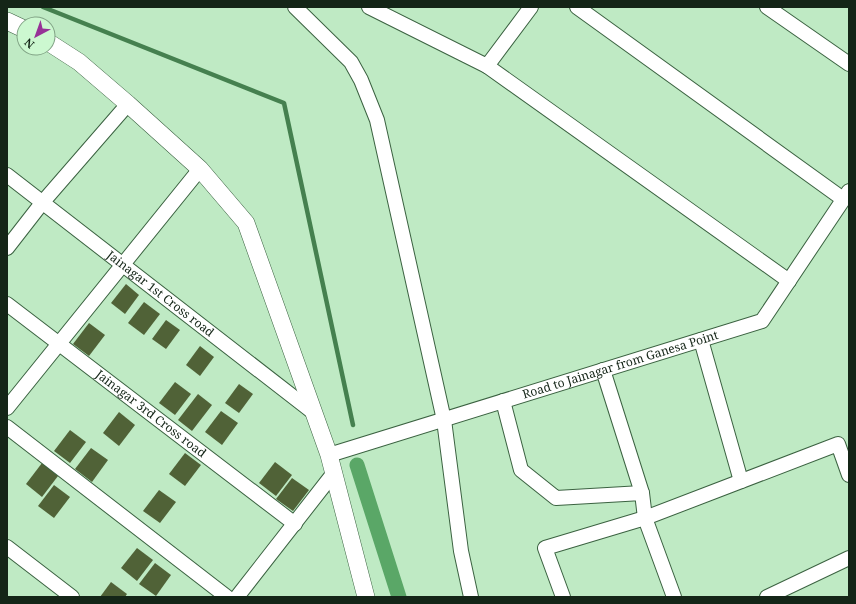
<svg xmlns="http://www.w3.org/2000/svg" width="856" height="604" viewBox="0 0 856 604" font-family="'Noto Serif',serif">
<rect width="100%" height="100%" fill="#bfeac4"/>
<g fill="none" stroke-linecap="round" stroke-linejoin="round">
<polyline stroke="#45804f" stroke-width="4.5" points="43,7 284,103 353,425"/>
<polyline stroke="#5aa767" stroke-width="15" points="357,465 399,597"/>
</g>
<g fill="#506237">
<polygon points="126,284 139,295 125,314 111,303"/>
<polygon points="144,302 160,314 144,335 128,323"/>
<polygon points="166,320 180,330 166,349 152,339"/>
<polygon points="89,323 105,335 89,356 73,344"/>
<polygon points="200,346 214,357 200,376 186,365"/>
<polygon points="175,382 191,394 175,415 159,403"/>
<polygon points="239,384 253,394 239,413 225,403"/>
<polygon points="198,394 212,405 192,431 178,420"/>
<polygon points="221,411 238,423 222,445 205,432"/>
<polygon points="119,412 135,425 119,446 103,433"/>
<polygon points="70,430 86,442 70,463 54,451"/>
<polygon points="91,448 108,460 92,482 75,469"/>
<polygon points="185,453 201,465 185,486 169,474"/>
<polygon points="275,462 292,475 276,496 259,483"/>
<polygon points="42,463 58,476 42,497 26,484"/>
<polygon points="292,478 309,490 293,511 276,499"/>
<polygon points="54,485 70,497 54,518 38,506"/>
<polygon points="159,490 176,502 160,523 143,511"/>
<polygon points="137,548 153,560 137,581 121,568"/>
<polygon points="155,563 171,575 156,596 139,584"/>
<polygon points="111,582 127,594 125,597 100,597"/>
</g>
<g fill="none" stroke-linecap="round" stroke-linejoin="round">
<defs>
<g id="minor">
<polyline points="295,7 351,62 361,80 377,120 444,420 461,551 471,597"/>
<polyline points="369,7 487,66 531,7"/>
<polyline points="577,7 843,199"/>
<polyline points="767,7 849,64"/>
<polyline points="487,66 789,281"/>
<path id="s1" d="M7,175L314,413"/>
<polyline points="7,248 42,203 128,104"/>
<path id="s2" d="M7,304L295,524"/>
<polyline points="701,340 741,481"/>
<polyline points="603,370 642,493"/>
<polyline points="503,401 521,470 556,498 642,493 645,518 838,444 849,475"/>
<polyline points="7,408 200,169"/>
<polyline points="7,427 227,597"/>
<path id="s3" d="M329,455L762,321L849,191"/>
<polyline points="7,547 72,597"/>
<polyline points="237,597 333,474"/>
<polyline points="563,597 545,548 645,518 674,597"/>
<polyline points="767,597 849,558"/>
</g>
<g id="tertiary">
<polyline points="7,21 24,29"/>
<polyline points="48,42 79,62 128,104 200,169 246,223 329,455 366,597"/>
</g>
</defs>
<use href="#minor" stroke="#3b6241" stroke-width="16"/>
<use href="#tertiary" stroke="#3b6241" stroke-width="18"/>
<use href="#minor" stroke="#fff" stroke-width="14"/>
<use href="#tertiary" stroke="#fff" stroke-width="17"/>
</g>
<g text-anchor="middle" stroke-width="4" stroke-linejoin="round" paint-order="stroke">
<g font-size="12" fill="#142517" stroke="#ccf8d0">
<text dy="4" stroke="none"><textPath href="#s1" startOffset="194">Jainagar 1st Cross road</textPath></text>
<text dy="4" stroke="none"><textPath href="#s3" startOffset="305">Road to Jainagar from Ganesa Point</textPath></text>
<text dy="4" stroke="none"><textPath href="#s2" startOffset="181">Jainagar 3rd Cross road</textPath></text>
</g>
</g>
<rect width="856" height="604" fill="none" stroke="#142517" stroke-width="16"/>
<g transform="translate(36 36) rotate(221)"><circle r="19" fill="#ccf8d0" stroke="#82a486"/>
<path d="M0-3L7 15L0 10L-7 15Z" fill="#973297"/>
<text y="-6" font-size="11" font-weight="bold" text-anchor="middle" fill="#142517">N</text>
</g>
</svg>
